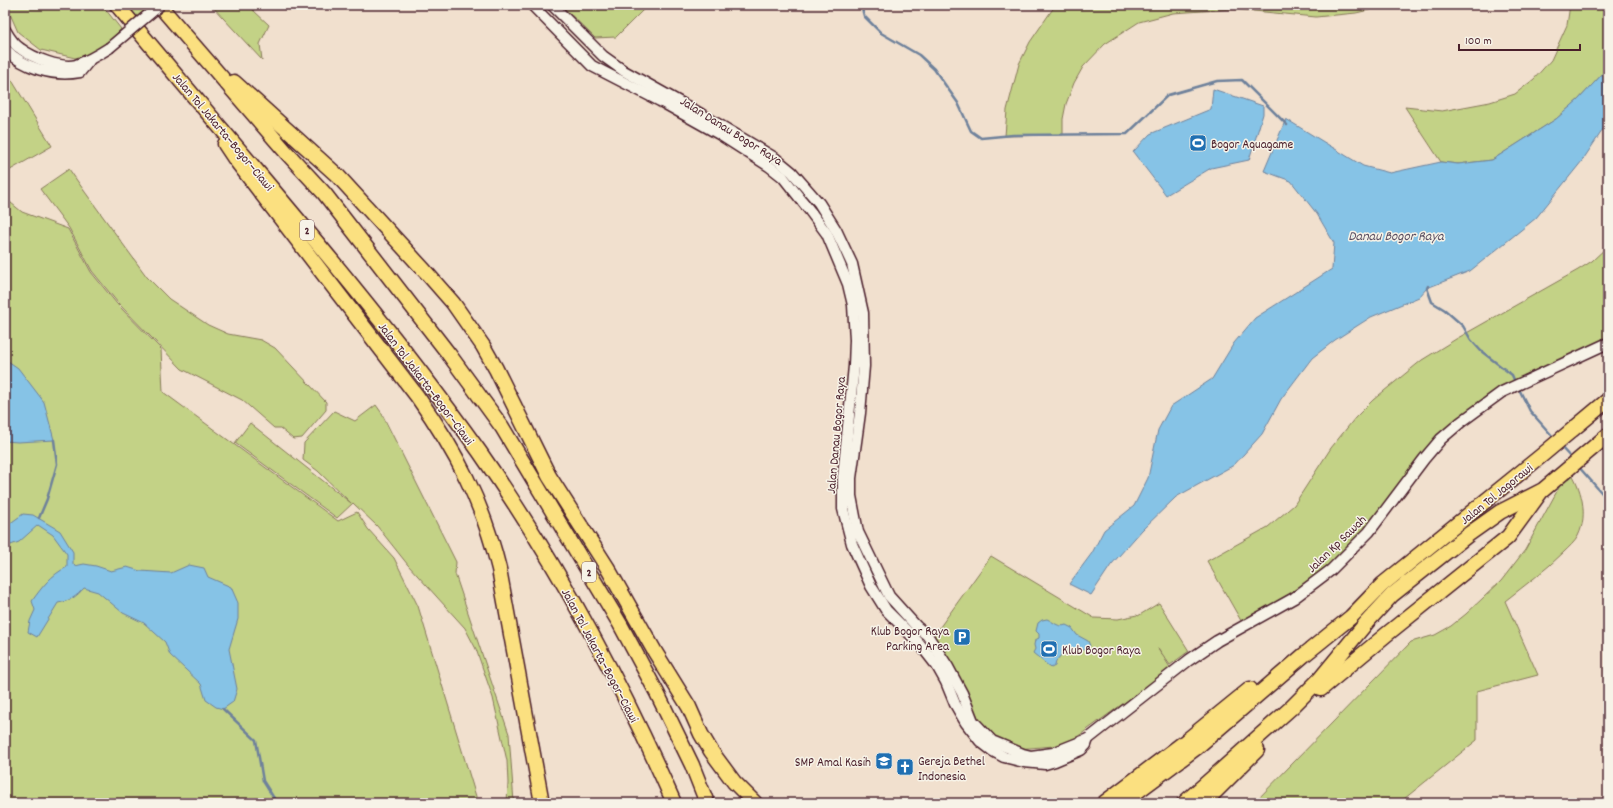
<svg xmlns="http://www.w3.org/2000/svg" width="1613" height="808" viewBox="0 0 1613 808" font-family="Dekko,sans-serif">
<rect width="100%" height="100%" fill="#f1e0ce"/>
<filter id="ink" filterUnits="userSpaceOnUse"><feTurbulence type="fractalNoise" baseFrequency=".025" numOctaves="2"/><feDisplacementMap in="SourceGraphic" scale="8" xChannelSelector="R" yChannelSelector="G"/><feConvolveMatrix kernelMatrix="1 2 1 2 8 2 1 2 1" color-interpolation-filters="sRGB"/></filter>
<g filter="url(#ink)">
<g fill="#c3d286" stroke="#867858">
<polygon points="6,5 102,5 121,29 98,52 75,58 41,50 18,32"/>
<polygon points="125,5 151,5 152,6 137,19"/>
<polygon points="211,5 249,5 253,10 269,25 260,44 262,60"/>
<polygon points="561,5 648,5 616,37 595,38"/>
<polygon points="1057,5 1391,5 1356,13 1316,17 1233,9 1173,13 1139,22 1105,44 1083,67 1074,83 1066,104 1063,119 1063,135 1005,136 1007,110 1019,64 1030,42 1052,10"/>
<polygon points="1570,5 1608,5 1608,68 1578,100 1556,119 1492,160 1458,164 1441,162 1405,107 1442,111 1490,102 1515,94 1534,79 1551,60 1567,25"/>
<polygon points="5,69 52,146 5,173"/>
<polygon points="69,169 85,192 147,277 169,299 208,325 228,334 261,340 275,348 326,402 326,410 302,438 293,439 280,428 274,428 242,400 182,369 118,303 92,271 69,228 40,189"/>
<polygon points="5,198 22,212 68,229 91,272 117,304 161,349 163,392 338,521 357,512 368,529 394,558 418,606 478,803 5,803"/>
<polygon points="1608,246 1608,343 1505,390 1440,440 1331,570 1244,626 1207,561 1268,527 1294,505 1331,448 1355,418 1373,400 1422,360 1456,339 1578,270 1592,261"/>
<polygon points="376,405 381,412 456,562 455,574 509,734 514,803 507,803 508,783 507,761 493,698 476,649 465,628 408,565 377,526 353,503 337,518 235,443 250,423 351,503 318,471 303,460 304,443 334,411 355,421"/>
<path d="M1569,469C1581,487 1589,514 1578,536C1575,542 1569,547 1564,552C1546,570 1525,585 1505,601L1538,675L1477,691V740L1399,803H1254L1411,642L1435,635L1451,626L1466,614L1501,581L1525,550Z"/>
<polygon points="991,556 1094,618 1118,619 1137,615 1138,616 1159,603 1189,651 1170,665 1158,648 1171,669 1066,745 1017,749 999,742 974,719 932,638"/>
</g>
<g fill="#86c3e6" stroke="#6e819b">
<polygon points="1608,68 1608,122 1582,161 1536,218 1470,271 1427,288 1419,297 1371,317 1335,340 1312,358 1281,399 1262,434 1234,465 1176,497 1142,530 1111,565 1091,595 1069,584 1092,553 1104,530 1134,506 1148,478 1158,430 1171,406 1212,379 1234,343 1255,318 1332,269 1334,243 1317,214 1291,181 1264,171 1286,119 1363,166 1390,173 1441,162 1458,164 1492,160 1556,119 1578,100"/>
<polygon points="1213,89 1263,106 1263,114 1249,160 1211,168 1166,195 1133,152 1150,134 1211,109"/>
<polygon points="5,359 18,368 44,402 54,440 18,442 5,441"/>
<path d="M23,514L33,515L60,531L73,552V564L75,566L84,564L96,566L111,571L127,567L140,571L171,573L189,565L204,568L208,577L231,587L238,603V619L229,649L237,689L233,702L223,709L216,707L206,700L201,684L170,655L165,642L144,623L123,613L98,592L84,588C76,597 70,601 58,603L37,637L28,632L30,621L35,610L32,601C42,587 51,575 67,567V554L53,535L38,525L19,542L5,547V527Z"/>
<path d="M1047,619C1054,622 1058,628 1066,625L1072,628L1077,635L1088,641L1090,646C1083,653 1076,651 1067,648L1056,661L1055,666L1051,668L1033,653L1035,649L1034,645L1035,640L1039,638V634L1036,631L1038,623L1042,620Z"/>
</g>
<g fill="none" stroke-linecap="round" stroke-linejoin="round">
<g stroke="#6e819b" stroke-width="2.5">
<polyline points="861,5 864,16 881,33 919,55 934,69 958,103 971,131 981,138 1013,135 1127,134 1168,95 1217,81 1242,80 1287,125"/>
<polyline points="1428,286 1427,288 1432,302 1445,310 1463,326 1471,340 1481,351 1512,375 1515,382"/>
<polyline points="1518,387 1530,411 1555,439"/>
<polyline points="1560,446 1572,459"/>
<polyline points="1578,466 1608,500"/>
<polyline points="39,518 47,499 57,464 54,440"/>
<polyline points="223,709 256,740 263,781 277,803"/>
</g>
<defs>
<g id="tertiary">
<polyline points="532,5 592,66 660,101 719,134 769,166 783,177 810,211 827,234 848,284 853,305 855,340 854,366 843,476 843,509 852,544 871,586 886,610 919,643 937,666 946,682 955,704 966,723 980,741 993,751 1004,757 1024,762 1045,764 1055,761 1081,750 1086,745 1088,739"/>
<polyline points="552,5 603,56 624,71 701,114 775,158 792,172 819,203 836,230 852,264 863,313 864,366 860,413 851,478 851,496 858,532 889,596 917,627 927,635 948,667 962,693 973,721 992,741 1023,754 1031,756 1053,753 1088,739 1189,660 1217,641 1294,598 1331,570 1369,532 1424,459 1441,439 1461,422 1502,392 1608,343"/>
<path d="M5,30C9,37 14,45 21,49C33,58 61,69 76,65C88,61 98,55 109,48"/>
<path d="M5,49C24,68 53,77 80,72L89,61"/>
</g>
<g id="motorway">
<path d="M117,5C239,152 368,295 479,451C556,561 620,680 674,803"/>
<polyline points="159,5 286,152 324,193 448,353 502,427 620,624 657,693 692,765 707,803"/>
<polyline points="234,82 338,176 425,271 453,303 483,346 496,369 549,476 607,567 655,652 689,707 701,734 711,751 734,782 755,803"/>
<path d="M225,144L235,159L417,396C456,451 483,503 499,569L542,803"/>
<polyline points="1321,689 1387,634 1508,537 1540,493"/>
<polyline points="1104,803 1186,741 1250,689"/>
<polyline points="1122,803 1196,748 1304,655 1351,617 1383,584 1541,456 1608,400"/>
<polyline points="1184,803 1291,708 1320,679 1367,622 1392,595 1469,534 1500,512 1543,490 1608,435"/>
<polyline points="1204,803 1257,750"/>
</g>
</defs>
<use href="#tertiary" stroke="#4a1f2b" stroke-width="13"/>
<use href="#motorway" stroke="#4a1f2b" stroke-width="17"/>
<use href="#tertiary" stroke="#f7f3e8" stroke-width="10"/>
<use href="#motorway" stroke="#fbe080" stroke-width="14"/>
<defs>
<polyline id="tertiary-bridge" points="109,48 160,5"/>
</defs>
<use href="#tertiary-bridge" stroke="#4a1f2b" stroke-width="13" stroke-linecap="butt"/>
<use href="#tertiary-bridge" stroke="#f7f3e8" stroke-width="10"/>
</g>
</g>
<defs>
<symbol id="stadium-square" viewBox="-11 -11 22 22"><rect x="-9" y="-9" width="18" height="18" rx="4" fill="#1f6fb2" stroke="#f7f3e8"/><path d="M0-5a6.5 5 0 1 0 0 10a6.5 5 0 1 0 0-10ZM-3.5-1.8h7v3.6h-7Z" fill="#fff"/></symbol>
<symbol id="parking-square" viewBox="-11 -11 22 22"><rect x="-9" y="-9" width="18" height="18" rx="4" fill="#1f6fb2" stroke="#f7f3e8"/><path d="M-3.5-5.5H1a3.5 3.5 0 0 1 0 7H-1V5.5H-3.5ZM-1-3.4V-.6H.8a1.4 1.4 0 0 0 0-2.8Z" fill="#fff"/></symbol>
<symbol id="school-square" viewBox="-11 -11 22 22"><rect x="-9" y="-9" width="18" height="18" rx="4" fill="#1f6fb2" stroke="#f7f3e8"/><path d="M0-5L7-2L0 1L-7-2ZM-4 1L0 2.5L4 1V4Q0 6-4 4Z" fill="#fff"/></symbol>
<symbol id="church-square" viewBox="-11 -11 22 22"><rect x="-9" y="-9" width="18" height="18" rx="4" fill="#1f6fb2" stroke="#f7f3e8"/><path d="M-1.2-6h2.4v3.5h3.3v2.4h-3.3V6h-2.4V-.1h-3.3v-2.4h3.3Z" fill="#fff"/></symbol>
</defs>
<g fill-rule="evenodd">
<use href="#stadium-square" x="1188" y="133" width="20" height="20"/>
<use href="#parking-square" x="952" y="627" width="20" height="20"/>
<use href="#stadium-square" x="1039" y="639" width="20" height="20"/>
<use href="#school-square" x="874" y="751" width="20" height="20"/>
<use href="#church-square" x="895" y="757" width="20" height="20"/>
</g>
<g text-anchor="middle" stroke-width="3" stroke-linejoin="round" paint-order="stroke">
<g fill="#f7f3e8" stroke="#7e5f64" stroke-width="1">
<rect x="300" y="220" width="14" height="20" rx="3"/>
<rect x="582" y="562" width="14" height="20" rx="3"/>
</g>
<g font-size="12" font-weight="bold" fill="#4a1f2b">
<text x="307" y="234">2</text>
<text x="589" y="576">2</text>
</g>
<g font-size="13" fill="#4a1f2b" stroke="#f7f3e8">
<text transform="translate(732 130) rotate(32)" y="5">Jalan Danau Bogor Raya</text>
<text transform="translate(224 131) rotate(50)" y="5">Jalan Tol Jakarta–Bogor–Ciawi</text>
<text transform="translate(427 383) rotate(53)" y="5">Jalan Tol Jakarta–Bogor–Ciawi</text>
<text transform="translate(835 435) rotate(-85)" y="5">Jalan Danau Bogor Raya</text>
<text transform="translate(1496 493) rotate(-39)" y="5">Jalan Tol Jagorawi</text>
<text transform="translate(1336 543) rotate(-44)" y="5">Jalan Kp Sawah</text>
<text transform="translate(601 655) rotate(62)" y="5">Jalan Tol Jakarta–Bogor–Ciawi</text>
</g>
<g font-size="13" fill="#4a1f2b" stroke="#f7f3e8" text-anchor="start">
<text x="1211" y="148">Bogor Aquagame</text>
<text x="949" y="635" text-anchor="end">Klub Bogor Raya<tspan x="949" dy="15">Parking Area</tspan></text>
<text x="1062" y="654">Klub Bogor Raya</text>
<text x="918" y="765">Gereja Bethel<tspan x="918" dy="15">Indonesia</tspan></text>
<text x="871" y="766" text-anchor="end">SMP Amal Kasih</text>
</g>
<g font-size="14" font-style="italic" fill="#5c5063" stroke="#f7f3e8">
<text x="1396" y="240">Danau Bogor Raya</text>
</g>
</g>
<rect width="1613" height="808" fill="none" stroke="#f7f3e8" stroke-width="20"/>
<rect x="10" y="10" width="1593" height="788" fill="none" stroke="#4a1f2b" stroke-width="1.5" filter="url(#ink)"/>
<path d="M1459 44v6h121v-6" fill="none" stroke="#4a1f2b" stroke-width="2"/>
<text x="1465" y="44" font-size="12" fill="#4a1f2b" stroke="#f7f3e8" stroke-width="3" paint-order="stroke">100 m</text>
</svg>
